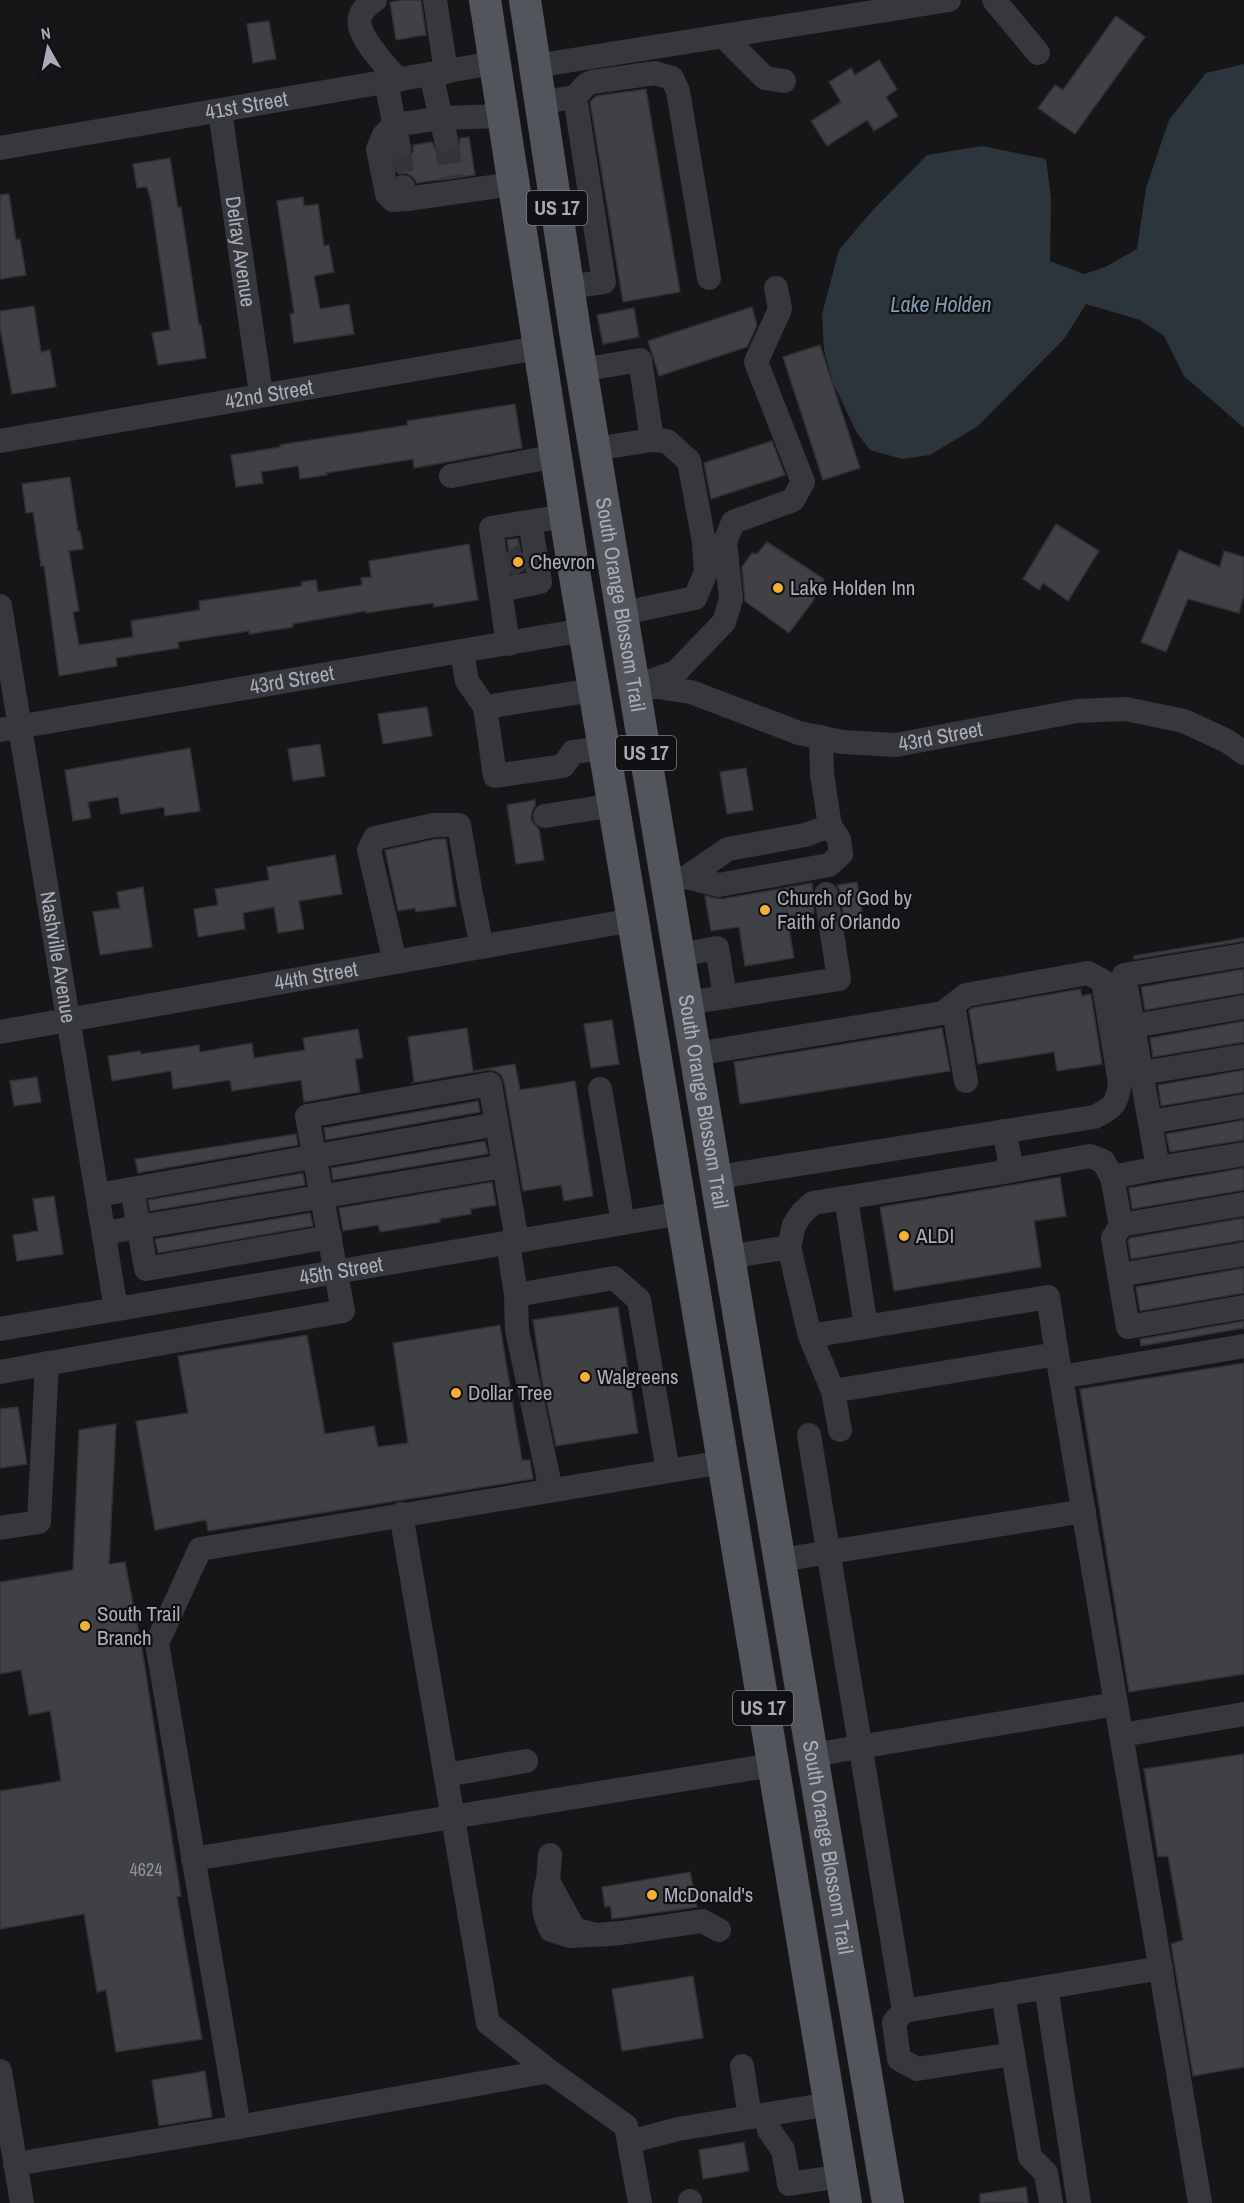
<svg xmlns="http://www.w3.org/2000/svg" width="1244" height="2203" viewBox="0 0 1244 2203" font-family="'Archivo Narrow',sans-serif">
<rect width="100%" height="100%" fill="#161618"/>
<polygon fill="#2c353c" points="1244,64 1244,428 1184,376 1164,336 1140,320 1086,304 1064,339 978,426 930,455 902,459 870,450 857,433 833,383 824,350 822,314 839,250 872,211 927,155 982,146 1046,159 1051,199 1050,261 1084,274 1105,267 1137,249 1146,188 1169,120 1206,73"/>
<g fill="#404145" stroke="#303034" stroke-width="1.5">
<polygon points="402,0 421,0 426,35 396,40 390,2"/>
<polygon points="1116,16 1145,37 1075,134 1038,108 1055,85 1063,90"/>
<polygon points="269,21 276,59 253,63 247,24"/>
<polygon points="879,60 897,89 886,97 898,116 874,131 867,120 827,146 811,121 841,102 829,82 851,68 855,75"/>
<polygon points="646,89 680,292 623,302 590,102 596,96"/>
<polygon points="469,137 475,175 417,183 413,177 406,173 398,174 395,162 402,162 409,158 413,152 413,145 432,142 436,150 441,153 449,154 456,150 459,145 460,138"/>
<polygon points="170,158 178,208 181,207 199,325 201,325 206,358 158,365 152,333 170,330 151,201 147,187 137,188 133,164"/>
<polygon points="9,194 16,240 20,239 26,275 0,279 0,195"/>
<polygon points="303,197 304,206 318,204 324,246 329,245 334,272 314,276 320,309 349,304 354,334 294,343 290,314 294,313 277,201"/>
<polygon points="34,306 41,352 50,350 56,387 12,394 0,328 0,311"/>
<polygon points="752,307 757,325 747,347 659,376 648,341"/>
<polygon points="634,308 639,337 603,344 597,315"/>
<polygon points="820,345 860,468 823,480 783,357"/>
<polygon points="515,404 522,448 414,468 413,459 326,473 327,475 300,479 298,466 261,472 263,483 236,487 231,455 280,447 280,445 408,425 407,421"/>
<polygon points="772,441 785,475 711,499 704,463"/>
<polygon points="70,477 78,531 80,531 83,549 69,551 79,611 73,612 79,645 133,637 131,621 200,610 199,601 302,586 301,582 316,580 318,592 362,585 361,578 371,577 369,561 469,544 478,600 434,607 433,603 366,613 366,611 293,624 293,627 249,634 249,631 178,642 179,648 116,658 117,666 59,676 44,566 41,566 33,512 26,513 22,484"/>
<polygon points="1056,524 1099,551 1068,601 1043,583 1039,590 1023,579"/>
<polygon points="518,538 524,571 512,573 507,540"/>
<polygon points="767,542 824,579 813,601 789,633 745,601 742,567 752,553 757,554"/>
<polygon points="1179,550 1220,567 1224,551 1244,557 1244,595 1239,613 1188,599 1166,652 1141,642"/>
<polygon points="427,707 432,736 383,744 378,714"/>
<polygon points="320,744 325,776 293,781 288,749"/>
<polygon points="190,748 200,811 165,816 164,807 121,814 118,797 88,802 91,818 73,821 65,770"/>
<polygon points="746,768 753,810 727,814 720,772"/>
<polygon points="535,800 535,806 532,811 531,819 534,824 539,829 544,860 516,864 507,805"/>
<polygon points="436,839 446,839 456,906 416,912 415,908 398,911 385,850"/>
<polygon points="335,855 342,894 299,901 304,929 278,933 274,907 243,913 245,929 198,937 194,909 218,905 215,889 269,880 267,867"/>
<polygon points="857,882 863,917 844,920 840,892 837,885"/>
<polygon points="812,883 814,913 787,917 794,958 745,966 739,927 711,931 705,896 722,899"/>
<polygon points="143,887 152,947 100,955 93,912 120,908 117,892"/>
<polygon points="1244,938 1244,941 1134,959 1134,956"/>
<polygon points="1244,969 1244,993 1145,1010 1141,987"/>
<polygon points="1080,989 1082,996 1091,994 1102,1064 1057,1071 1054,1052 978,1064 969,1011 972,1008"/>
<polygon points="612,1020 619,1064 591,1068 584,1024"/>
<polygon points="1244,1021 1244,1042 1153,1057 1150,1038"/>
<polygon points="467,1028 473,1071 515,1064 520,1090 575,1081 593,1196 564,1201 561,1185 523,1191 504,1082 501,1075 495,1071 488,1070 411,1083 414,1082 408,1037"/>
<polygon points="942,1028 950,1071 740,1104 734,1062"/>
<polygon points="358,1029 363,1058 355,1059 360,1092 304,1102 301,1080 232,1091 230,1080 173,1089 171,1071 112,1081 108,1056 140,1051 141,1054 199,1045 200,1052 252,1043 254,1058 305,1050 303,1038"/>
<polygon points="1244,1070 1244,1092 1161,1106 1158,1085"/>
<polygon points="37,1077 41,1102 14,1106 10,1081"/>
<polygon points="478,1101 480,1112 326,1140 324,1128"/>
<polygon points="1244,1120 1244,1140 1170,1152 1166,1134"/>
<polygon points="296,1134 298,1145 138,1173 135,1159"/>
<polygon points="485,1141 488,1154 333,1180 331,1168"/>
<polygon points="1244,1168 1244,1190 1132,1209 1129,1188"/>
<polygon points="303,1173 305,1185 150,1211 148,1200"/>
<polygon points="1060,1177 1066,1216 1034,1221 1041,1267 894,1291 880,1207"/>
<polygon points="492,1182 496,1205 471,1209 471,1214 440,1219 440,1222 380,1232 378,1225 343,1231 339,1208"/>
<polygon points="54,1196 63,1254 17,1261 13,1235 38,1231 33,1199"/>
<polygon points="310,1213 313,1226 158,1253 155,1239"/>
<polygon points="1244,1218 1244,1240 1131,1259 1128,1241 1130,1238"/>
<polygon points="1244,1268 1244,1293 1140,1311 1136,1287"/>
<polygon points="618,1307 638,1433 556,1446 542,1380 533,1320"/>
<polygon points="1244,1321 1244,1328 1141,1346 1140,1339"/>
<polygon points="500,1325 522,1460 530,1460 533,1479 208,1531 206,1520 155,1530 136,1421 188,1413 178,1356 307,1335 325,1434 374,1426 378,1447 408,1443 393,1343"/>
<polygon points="1244,1363 1244,1674 1129,1692 1080,1389"/>
<polygon points="18,1407 27,1464 0,1468 0,1409"/>
<polygon points="116,1424 109,1564 125,1562 142,1649 181,1896 177,1897 202,2039 116,2052 106,1990 97,1992 84,1914 0,1929 0,1791 61,1781 50,1711 29,1715 21,1670 0,1674 0,1582 73,1570 79,1430"/>
<polygon points="1244,1754 1244,2067 1193,2076 1171,1944 1183,1940 1168,1856 1158,1857 1144,1769"/>
<polygon points="690,1872 697,1907 612,1919 610,1906 605,1907 602,1887"/>
<polygon points="693,1976 703,2038 622,2051 612,1989"/>
<polygon points="205,2071 212,2117 159,2126 152,2080"/>
<polygon points="744,2142 749,2171 703,2179 699,2150"/>
<polygon points="1026,2187 1028,2203 980,2203 980,2194"/>
</g>
<g fill="none" stroke-linecap="round" stroke-linejoin="round">
<g stroke="#333438" stroke-width="24" stroke-dasharray="24 12" stroke-linecap="butt">
<polyline points="446,140 452,179"/>
<polyline points="399,148 403,187"/>
<polyline points="506,568 524,555"/>
</g>
<g stroke="#37383d" stroke-width="24">
<path d="M375,0C369,4 362,9 360,17C355,36 387,66 398,80"/>
<polyline points="435,0 446,72"/>
<polyline points="994,0 1038,53"/>
<polyline points="723,36 765,78 784,81"/>
<polyline points="535,66 949,0"/>
<polyline points="431,74 446,140"/>
<polyline points="386,82 399,148"/>
<polyline points="575,97 586,85 592,82 655,73 672,78 678,91 709,278"/>
<polyline points="541,102 575,97 604,282 568,287"/>
<path id="s1" d="M220,111L261,394"/>
<path id="s2" d="M0,148L494,63"/>
<polyline points="403,187 407,199 513,184"/>
<polyline points="407,199 393,200 387,194 378,149 384,135 394,125 442,118 502,116"/>
<polyline points="581,370 640,360 652,440 595,449"/>
<path id="s3" d="M0,441L538,348"/>
<polyline points="451,476 556,456"/>
<polyline points="501,590 540,582 530,522"/>
<path id="s4" d="M0,606L116,1309"/>
<polyline points="623,613 695,598 706,572 704,542 689,461 667,441 652,440"/>
<polyline points="508,644 491,528 565,516"/>
<polyline points="462,652 467,681 485,707 495,776 563,766 573,752 604,748"/>
<polyline points="645,683 676,672 724,622 731,599 725,542 733,522 793,500 803,482 756,362 780,309 776,288"/>
<path id="s5" d="M635,687H657L691,692L799,733L842,742L896,745L1077,711L1126,709L1184,721L1227,741L1244,753"/>
<polyline points="485,707 594,690"/>
<path id="s6" d="M0,730L584,630"/>
<polyline points="821,737 822,774 830,826"/>
<polyline points="545,816 614,805"/>
<polyline points="667,880 687,877 728,849 805,835 830,826 839,839 841,854 829,865 719,885 687,877"/>
<polyline points="679,955 717,948 725,997"/>
<polyline points="395,962 369,850 375,838 434,825 459,825 471,894 482,947"/>
<polyline points="687,1003 839,979 826,894"/>
<polyline points="953,1005 966,1081"/>
<polyline points="1133,1026 1244,1007"/>
<path id="s7" d="M0,1032L633,920"/>
<path d="M695,1054L943,1013L966,995L1088,973L1103,981L1120,1083C1117,1103 1114,1108 1094,1117L736,1174L716,1180"/>
<polyline points="1141,1073 1244,1056"/>
<polyline points="600,1089 623,1223"/>
<polyline points="1150,1122 1244,1106"/>
<polyline points="1158,1168 1244,1154"/>
<polyline points="1004,1172 1090,1156 1103,1161 1112,1177 1121,1225 1113,1238 1128,1327 1244,1307"/>
<polyline points="1112,1177 1158,1168 1124,975 1244,955"/>
<polyline points="132,1189 146,1269 330,1237"/>
<polyline points="98,1195 497,1124"/>
<polyline points="846,1198 866,1327"/>
<polyline points="1121,1225 1244,1204"/>
<polyline points="104,1233 504,1166"/>
<polyline points="508,1242 516,1295 517,1330 551,1490"/>
<polyline points="729,1257 789,1247"/>
<polyline points="1119,1275 1244,1254"/>
<polyline points="516,1295 614,1278 639,1300 668,1471"/>
<path id="s8" d="M0,1329L682,1213"/>
<polyline points="810,1336 1048,1297 1057,1354 833,1391 810,1336 789,1247 794,1225 802,1213 813,1203 1004,1172 1010,1160 1004,1131"/>
<polyline points="1057,1354 1200,2203"/>
<polyline points="0,1372 343,1311 307,1116 490,1084 517,1241"/>
<polyline points="1061,1377 1244,1346"/>
<polyline points="833,1391 840,1430"/>
<polyline points="809,1435 904,2011"/>
<polyline points="401,1514 488,2023 549,2071 626,2126 640,2203"/>
<polyline points="0,1528 39,1522 47,1363"/>
<polyline points="780,1560 1084,1511"/>
<polyline points="1122,1735 1244,1714"/>
<polyline points="812,1755 1116,1704"/>
<polyline points="446,1775 526,1761"/>
<polyline points="550,1855 548,1881 574,1929 596,1935 621,1933 702,1921 719,1930"/>
<polyline points="193,1859 772,1765"/>
<path d="M547,1882C543,1900 542,1912 551,1930L570,1936L588,1935"/>
<polyline points="1046,1987 1079,2203"/>
<polyline points="1003,1994 1030,2157 1046,2173 1051,2203"/>
<polyline points="1013,2054 917,2069 899,2059 894,2022 904,2011 1161,1968"/>
<polyline points="742,2066 750,2117"/>
<polyline points="0,2071 22,2203"/>
<polyline points="549,2071 239,2127 157,1643 200,1549 723,1462"/>
<polyline points="766,2115 769,2130 783,2150 789,2184 842,2176"/>
<polyline points="629,2142 678,2129 830,2104"/>
<polyline points="15,2164 239,2127"/>
<polyline points="690,2203 690,2201"/>
</g>
<g stroke="#53555c" stroke-width="32">
<polyline points="485,0 571,553 633,920 846,2203"/>
<path id="s9" d="M525,0L576,338L812,1755L888,2203"/>
</g>
</g>
<g fill="#f2b134" stroke="#111113" stroke-width="2">
<circle cx="518" cy="562" r="6"/>
<circle cx="778" cy="588" r="6"/>
<circle cx="765" cy="910" r="6"/>
<circle cx="904" cy="1236" r="6"/>
<circle cx="585" cy="1377" r="6"/>
<circle cx="456" cy="1393" r="6"/>
<circle cx="85" cy="1626" r="6"/>
<circle cx="652" cy="1895" r="6"/>
</g>
<g text-anchor="middle" stroke-width="4.5" stroke-linejoin="round" paint-order="stroke">
<g font-size="18" fill="#8e929b">
<text x="146" y="1876">4624</text>
</g>
<g fill="#111113" stroke="#7b7e86" stroke-width="1.5">
<rect x="527" y="191" width="60" height="34" rx="4.5"/>
<rect x="616" y="736" width="60" height="34" rx="4.5"/>
<rect x="733" y="1691" width="60" height="34" rx="4.5"/>
</g>
<g font-size="20" font-weight="bold" fill="#a8adb8">
<text x="557" y="215">US 17</text>
<text x="646" y="760">US 17</text>
<text x="763" y="1715">US 17</text>
</g>
<g font-size="21" fill="#a8adb8" stroke="#111113">
<text dy="7" stroke="none"><textPath href="#s2" startOffset="250">41st Street</textPath></text>
<text dy="7" stroke="none"><textPath href="#s1" startOffset="142">Delray Avenue</textPath></text>
<text dy="7" stroke="none"><textPath href="#s3" startOffset="273">42nd Street</textPath></text>
<text dy="7" stroke="none"><textPath href="#s9" startOffset="612">South Orange Blossom Trail</textPath></text>
<text dy="7" stroke="none"><textPath href="#s6" startOffset="296">43rd Street</textPath></text>
<text dy="7" stroke="none"><textPath href="#s5" startOffset="315">43rd Street</textPath></text>
<text dy="7" stroke="none"><textPath href="#s4" startOffset="356">Nashville Avenue</textPath></text>
<text dy="7" stroke="none"><textPath href="#s7" startOffset="321">44th Street</textPath></text>
<text dy="7" stroke="none"><textPath href="#s9" startOffset="1116">South Orange Blossom Trail</textPath></text>
<text dy="7" stroke="none"><textPath href="#s8" startOffset="346">45th Street</textPath></text>
<text dy="7" stroke="none"><textPath href="#s9" startOffset="1872">South Orange Blossom Trail</textPath></text>
</g>
<g font-size="21" fill="#a8adb8" stroke="#111113" text-anchor="start">
<text x="530" y="569">Chevron</text>
<text x="790" y="595">Lake Holden Inn</text>
<text x="777" y="905">Church of God by<tspan x="777" dy="24">Faith of Orlando</tspan></text>
<text x="916" y="1243">ALDI</text>
<text x="597" y="1384">Walgreens</text>
<text x="468" y="1400">Dollar Tree</text>
<text x="97" y="1621">South Trail<tspan x="97" dy="24">Branch</tspan></text>
<text x="664" y="1902">McDonald's</text>
</g>
<g font-size="22" font-style="italic" fill="#7f9bb3" stroke="#111113">
<text x="941" y="312">Lake Holden</text>
</g>
</g>
<g transform="translate(48 48) rotate(351)" stroke="#111113" stroke-width="4.5" paint-order="stroke">
<path d="M0-4.5L10 22L0 15L-10 22Z" fill="#a8adb8"/>
<text y="-9" font-size="16" font-weight="bold" text-anchor="middle" fill="#a8adb8">N</text>
</g>
</svg>
